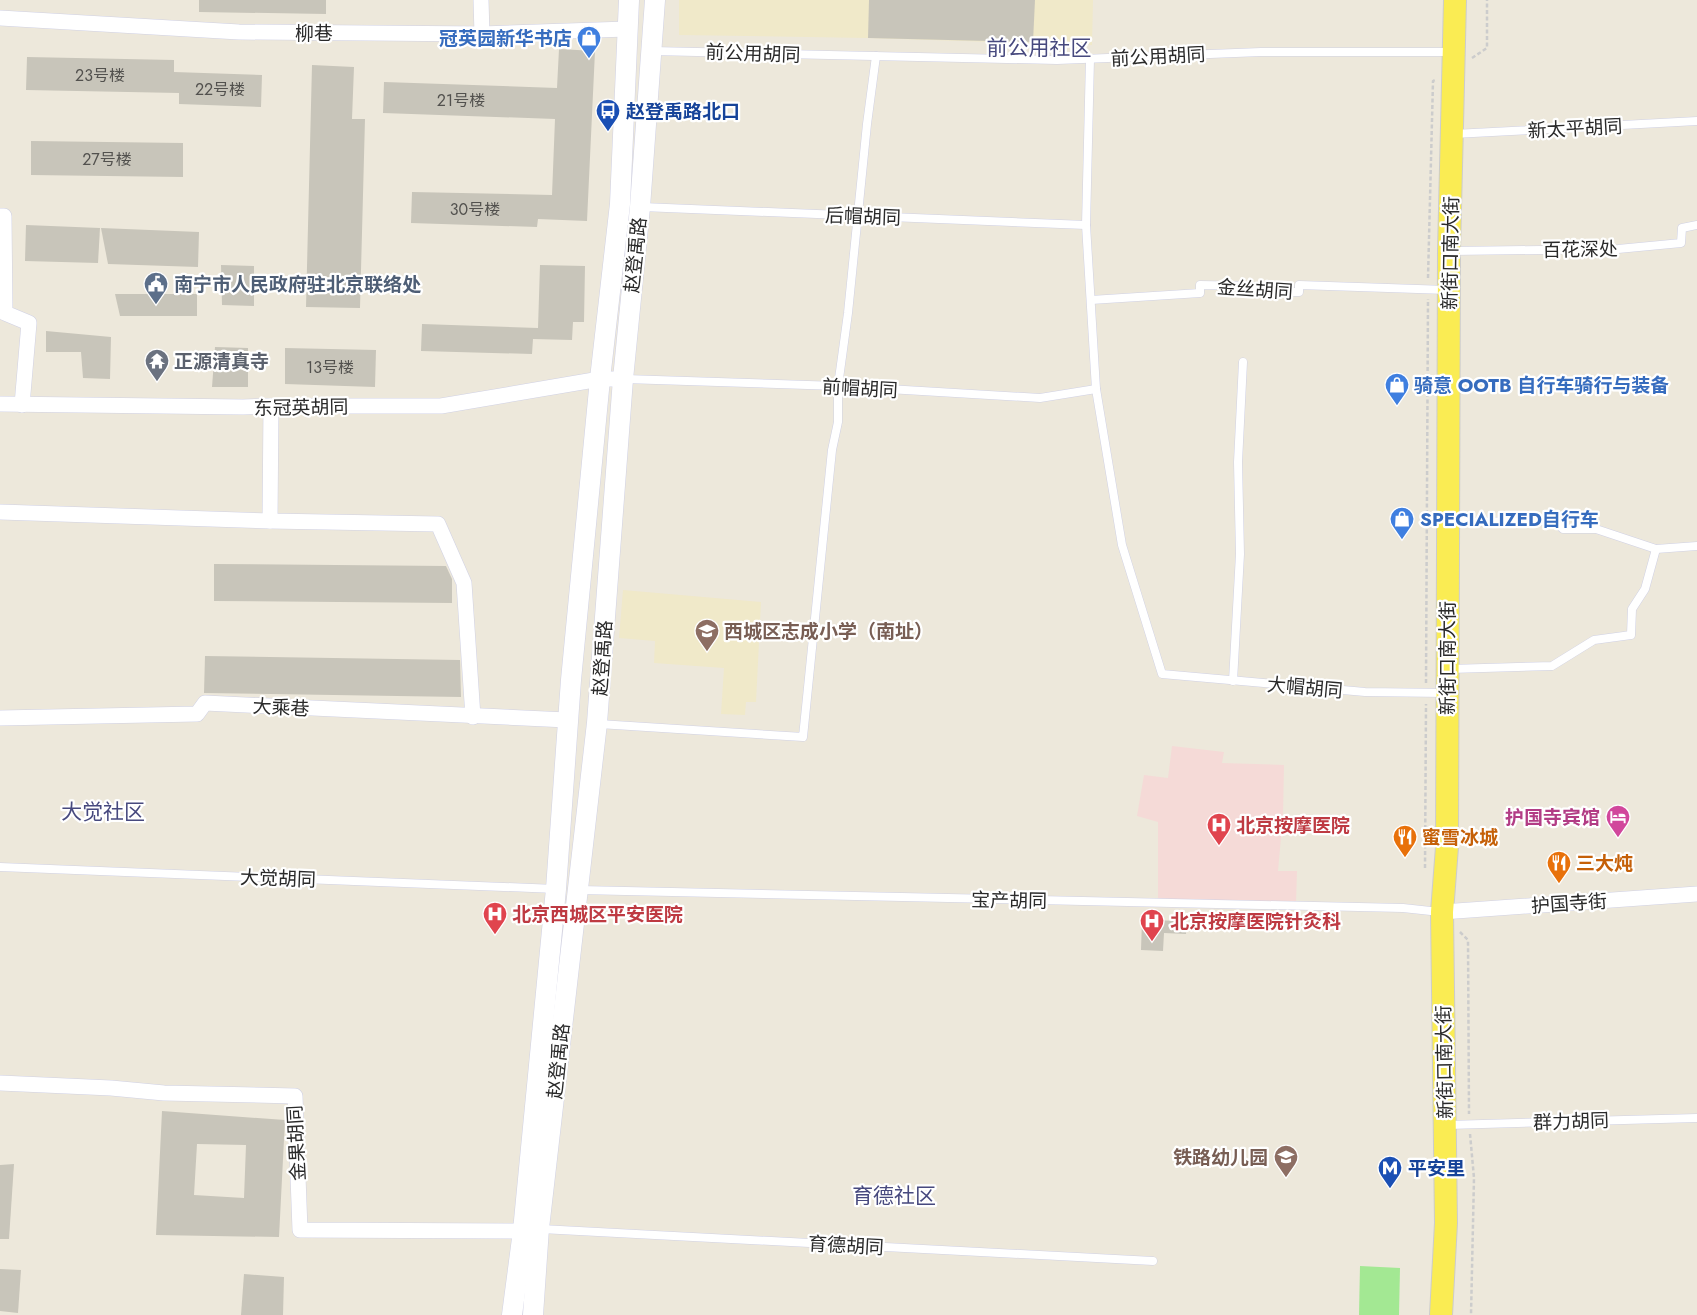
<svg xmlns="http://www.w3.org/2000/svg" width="1697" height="1315" viewBox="0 0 1697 1315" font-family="Jost,'Noto Sans SC',sans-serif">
<rect width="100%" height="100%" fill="#ede8db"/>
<g fill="#f0e9c9">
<polygon points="679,0 1093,0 1092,45 868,38 679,35"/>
<polygon points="623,590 761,602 756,702 746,702 745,715 721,714 724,668 654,663 655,641 619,638"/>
</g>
<polygon fill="#f5dad7" points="1172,746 1224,752 1222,763 1284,765 1283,815 1278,871 1297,871 1296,904 1158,901 1158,822 1137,816 1144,775 1168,778"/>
<polygon fill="#a3e893" points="1360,1266 1400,1268 1399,1315 1359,1315"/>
<g fill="#c8c5ba" fill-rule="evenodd">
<polygon points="199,0 326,0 326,14 199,12"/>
<polygon points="869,0 1035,0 1033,42 868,38"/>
<polygon points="559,49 595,51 587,221 538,219 537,227 411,223 412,192 552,195 555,119 383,113 384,82 557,88"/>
<polygon points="27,57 174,60 174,72 262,75 261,107 179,104 179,93 26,90"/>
<polygon points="312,65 354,67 352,119 365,119 360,308 306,307"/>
<polygon points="31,141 183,143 183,177 31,175"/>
<polygon points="26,225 100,228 98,263 25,261"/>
<polygon points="101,228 199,232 198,267 108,264"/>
<polygon points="221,265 254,266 254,306 222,305"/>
<polygon points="540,265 585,266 584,322 573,322 572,340 533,339 532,354 421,351 422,324 538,328"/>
<polygon points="115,294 197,294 197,316 120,316"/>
<polygon points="46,331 111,337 110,379 83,378 81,352 46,352"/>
<polygon points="215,347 248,348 248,387 212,387"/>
<polygon points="285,348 376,350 375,387 285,384"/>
<polygon points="214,564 446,566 452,579 452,603 214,601"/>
<polygon points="205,656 460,660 461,697 204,693"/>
<polygon points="1142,920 1187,921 1186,934 1164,933 1163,951 1141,950"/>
<path d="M162,1111L285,1120L279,1237L156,1235ZM197,1144L246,1145L244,1198L194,1195Z"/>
<polygon points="14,1164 9,1239 0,1239 0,1165"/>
<polygon points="0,1269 21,1270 18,1313 0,1311"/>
<polygon points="244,1274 284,1277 283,1315 241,1315"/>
</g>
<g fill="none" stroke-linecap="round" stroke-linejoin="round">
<defs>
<g id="service">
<polyline points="652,51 1057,60 1261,52 1452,52"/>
<polyline points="1090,59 1086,225 1096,389 1122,545 1162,674 1365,692 1446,693"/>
<polyline points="1454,134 1697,121"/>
<polyline points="642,207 1086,225"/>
<polyline points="1451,251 1618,249 1681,243 1682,228 1697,225"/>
<polyline points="1091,300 1200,293 1200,285 1251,286 1252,292 1299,292 1299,285 1447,290"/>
<polyline points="625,379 838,386 1040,398 1096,389"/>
<polyline points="1449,522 1555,521 1563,529 1596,529 1656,549 1697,546"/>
<polyline points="1450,669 1552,666 1594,640 1631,635 1632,609 1645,589 1656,549"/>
<polyline points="1233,681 1240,554 1238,462 1243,362"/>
<polyline points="599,724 803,737 832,450 838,422 838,386 848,313 867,124 876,56"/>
<polyline points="0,867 556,889"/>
<polyline points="579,890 1403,908 1440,912"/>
<polyline points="1448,1125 1697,1118"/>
<polyline points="541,1229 1153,1261"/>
</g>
<g id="minor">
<polyline points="481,0 482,34"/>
<polyline points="0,18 239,32 482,34 627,29"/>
<polyline points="0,216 4,216 5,313 29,323 22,405"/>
<polyline points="0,404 243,407 271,406 441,406 600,379 623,379"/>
<polyline points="271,406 270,521 438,524 464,583 473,717"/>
<polyline points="0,512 270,521"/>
<polyline points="0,718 197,714 205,703 567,720"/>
<polyline points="1442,912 1697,894"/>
<polyline points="0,1083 111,1088 164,1093 295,1096 300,1230 523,1231"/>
</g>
<g id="secondary">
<polyline points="512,1315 523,1231 556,889 571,680 600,379 620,204 629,0"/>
<polyline points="533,1315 539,1228 597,723 623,379 640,207 655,0"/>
</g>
<polyline id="primary" points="1441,1315 1446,1223 1442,912 1447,847 1449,251 1455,0"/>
</defs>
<use href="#service" stroke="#d0d1e4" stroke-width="9"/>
<use href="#minor" stroke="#d0d1e4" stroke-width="16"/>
<use href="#secondary" stroke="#d0d1e4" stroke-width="21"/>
<use href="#primary" stroke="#ccc" stroke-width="24"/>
<g stroke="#ccc" stroke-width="2.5" stroke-dasharray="4 2.5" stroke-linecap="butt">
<polyline points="1472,58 1487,48 1487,0"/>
<polyline points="1428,278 1433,81 1435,80"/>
<polyline points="1426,683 1428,299"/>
<polyline points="1425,868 1426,704"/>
<polyline points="1460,932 1468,940 1469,1114"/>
<polyline points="1470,1134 1474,1178 1471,1315"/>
</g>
<use href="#service" stroke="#fff" stroke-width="8"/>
<use href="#minor" stroke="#fff" stroke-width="15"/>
<use href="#secondary" stroke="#fff" stroke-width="20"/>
<use href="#primary" stroke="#faec53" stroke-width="22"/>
</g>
<defs>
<symbol id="shop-pin" viewBox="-11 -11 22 30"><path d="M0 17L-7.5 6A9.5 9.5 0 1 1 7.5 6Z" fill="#3f7fe0" stroke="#fff"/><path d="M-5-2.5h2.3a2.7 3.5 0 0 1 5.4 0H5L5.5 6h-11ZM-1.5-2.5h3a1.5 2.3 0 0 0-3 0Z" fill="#fff"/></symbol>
<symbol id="bus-pin" viewBox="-11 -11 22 30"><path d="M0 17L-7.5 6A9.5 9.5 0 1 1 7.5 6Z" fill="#1a4fb4" stroke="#fff"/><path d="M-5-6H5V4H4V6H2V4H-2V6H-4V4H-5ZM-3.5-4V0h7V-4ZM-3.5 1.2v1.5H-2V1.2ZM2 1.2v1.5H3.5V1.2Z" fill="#fff"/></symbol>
<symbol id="civic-pin" viewBox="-11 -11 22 30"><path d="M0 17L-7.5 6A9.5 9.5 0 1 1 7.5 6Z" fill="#5c6f8a" stroke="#fff"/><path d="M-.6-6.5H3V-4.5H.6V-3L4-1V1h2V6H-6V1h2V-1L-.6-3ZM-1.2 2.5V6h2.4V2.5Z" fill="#fff"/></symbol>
<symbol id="temple-pin" viewBox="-11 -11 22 30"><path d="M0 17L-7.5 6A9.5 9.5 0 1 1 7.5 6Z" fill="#6b7280" stroke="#fff"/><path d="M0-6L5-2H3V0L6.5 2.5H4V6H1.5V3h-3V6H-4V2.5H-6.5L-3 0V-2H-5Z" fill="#fff"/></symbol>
<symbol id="school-pin" viewBox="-11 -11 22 30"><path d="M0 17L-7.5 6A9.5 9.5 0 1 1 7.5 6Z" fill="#8d6e63" stroke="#fff"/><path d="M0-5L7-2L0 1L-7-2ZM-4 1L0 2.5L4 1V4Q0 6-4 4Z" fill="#fff"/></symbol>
<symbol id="hotel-pin" viewBox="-11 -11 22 30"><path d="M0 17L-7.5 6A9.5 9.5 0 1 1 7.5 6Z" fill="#d1479c" stroke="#fff"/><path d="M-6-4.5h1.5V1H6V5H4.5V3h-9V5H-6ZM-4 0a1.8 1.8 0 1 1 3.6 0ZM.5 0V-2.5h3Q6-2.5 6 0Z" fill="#fff"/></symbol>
<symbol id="hospital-pin" viewBox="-11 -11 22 30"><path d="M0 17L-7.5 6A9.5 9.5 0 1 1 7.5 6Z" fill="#e0444e" stroke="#fff"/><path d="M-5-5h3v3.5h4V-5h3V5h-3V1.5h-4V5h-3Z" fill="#fff"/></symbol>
<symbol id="restaurant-pin" viewBox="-11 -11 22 30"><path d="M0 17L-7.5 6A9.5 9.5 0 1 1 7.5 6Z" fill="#e8710a" stroke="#fff"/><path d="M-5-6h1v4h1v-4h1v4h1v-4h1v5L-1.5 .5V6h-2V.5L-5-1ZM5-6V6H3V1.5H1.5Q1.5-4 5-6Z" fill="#fff"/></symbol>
<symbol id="metro-pin" viewBox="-11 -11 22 30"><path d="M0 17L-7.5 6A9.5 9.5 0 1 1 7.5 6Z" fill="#1a4fb4" stroke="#fff"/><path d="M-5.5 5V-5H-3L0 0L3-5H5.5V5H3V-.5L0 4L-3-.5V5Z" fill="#fff"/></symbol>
</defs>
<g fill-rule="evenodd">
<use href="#shop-pin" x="575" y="24" width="28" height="38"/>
<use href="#bus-pin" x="594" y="97" width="28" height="38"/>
<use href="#civic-pin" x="142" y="270" width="28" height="38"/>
<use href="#temple-pin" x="143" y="347" width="28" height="38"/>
<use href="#shop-pin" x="1383" y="371" width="28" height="38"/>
<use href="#shop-pin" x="1388" y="505" width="28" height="38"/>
<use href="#school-pin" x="693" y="617" width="28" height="38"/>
<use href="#hotel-pin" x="1604" y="803" width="28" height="38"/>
<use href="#hospital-pin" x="1205" y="811" width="28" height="38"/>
<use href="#restaurant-pin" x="1391" y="823" width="28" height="38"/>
<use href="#restaurant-pin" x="1545" y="849" width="28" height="38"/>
<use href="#hospital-pin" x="481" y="900" width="28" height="38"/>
<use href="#hospital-pin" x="1138" y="907" width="28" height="38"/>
<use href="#school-pin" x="1272" y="1143" width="28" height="38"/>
<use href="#metro-pin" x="1376" y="1154" width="28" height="38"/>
</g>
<g text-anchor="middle" stroke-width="4.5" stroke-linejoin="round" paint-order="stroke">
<g font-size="16" fill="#52514e">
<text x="100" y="81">23号楼</text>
<text x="220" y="95">22号楼</text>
<text x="461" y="106">21号楼</text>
<text x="107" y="165">27号楼</text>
<text x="475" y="215">30号楼</text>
<text x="330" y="373">13号楼</text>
</g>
<g font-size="19" fill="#2a2a2a" stroke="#fff">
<text x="314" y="40">柳巷</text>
<text transform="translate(753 53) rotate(2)" y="7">前公用胡同</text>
<text transform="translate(1158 56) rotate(-3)" y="7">前公用胡同</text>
<text transform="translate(1575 128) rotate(-3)" y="7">新太平胡同</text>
<text transform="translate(863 216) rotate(2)" y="7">后帽胡同</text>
<text transform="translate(1580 249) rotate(-1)" y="7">百花深处</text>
<text transform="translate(1450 253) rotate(-89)" y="7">新街口南大街</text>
<text transform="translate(635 255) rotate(-84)" y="7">赵登禹路</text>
<text transform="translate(1255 289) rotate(4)" y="7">金丝胡同</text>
<text transform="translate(860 388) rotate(3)" y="7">前帽胡同</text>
<text transform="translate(301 407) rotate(-1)" y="7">东冠英胡同</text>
<text transform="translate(602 658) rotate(-86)" y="7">赵登禹路</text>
<text transform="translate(1447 658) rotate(-90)" y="7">新街口南大街</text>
<text transform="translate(1305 687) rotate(5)" y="7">大帽胡同</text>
<text transform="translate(281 707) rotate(3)" y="7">大乘巷</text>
<text transform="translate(278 878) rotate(2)" y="7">大觉胡同</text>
<text transform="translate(1009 900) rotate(1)" y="7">宝产胡同</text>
<text transform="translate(1569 903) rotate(-4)" y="7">护国寺街</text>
<text transform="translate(558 1061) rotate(-84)" y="7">赵登禹路</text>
<text transform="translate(1444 1062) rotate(-91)" y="7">新街口南大街</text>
<text transform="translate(1571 1121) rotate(-2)" y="7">群力胡同</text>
<text transform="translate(296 1143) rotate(-93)" y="7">金果胡同</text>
<text transform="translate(846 1245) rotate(3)" y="7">育德胡同</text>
</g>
<g font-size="19" font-weight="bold" fill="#366cbe" stroke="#fff" text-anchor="start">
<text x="572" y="45" text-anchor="end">冠英园新华书店</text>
<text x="1414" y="392">骑意 OOTB 自行车骑行与装备</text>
<text x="1420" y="526">SPECIALIZED自行车</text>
</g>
<g font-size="19" font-weight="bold" fill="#164399" stroke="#fff" text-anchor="start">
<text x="626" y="118">赵登禹路北口</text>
<text x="1408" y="1175">平安里</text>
</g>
<g font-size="19" font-weight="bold" fill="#4e5e75" stroke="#fff" text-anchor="start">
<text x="174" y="291">南宁市人民政府驻北京联络处</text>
</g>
<g font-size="19" font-weight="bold" fill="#5b616d" stroke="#fff" text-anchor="start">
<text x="174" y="368">正源清真寺</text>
</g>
<g font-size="19" font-weight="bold" fill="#785e54" stroke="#fff" text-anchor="start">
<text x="724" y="638">西城区志成小学（南址）</text>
<text x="1268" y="1164" text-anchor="end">铁路幼儿园</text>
</g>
<g font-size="19" font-weight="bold" fill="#b23c85" stroke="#fff" text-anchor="end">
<text x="1600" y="824">护国寺宾馆</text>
</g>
<g font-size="19" font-weight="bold" fill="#be3a42" stroke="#fff" text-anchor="start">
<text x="1236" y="832">北京按摩医院</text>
<text x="512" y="921">北京西城区平安医院</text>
<text x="1170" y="928">北京按摩医院针灸科</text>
</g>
<g font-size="19" font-weight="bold" fill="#c56008" stroke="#fff" text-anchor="start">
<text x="1422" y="844">蜜雪冰城</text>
<text x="1576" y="870">三大炖</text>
</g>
<g font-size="21" fill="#47497e" stroke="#fff">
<text x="1039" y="55">前公用社区</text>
<text x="103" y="819">大觉社区</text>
<text x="894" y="1203">育德社区</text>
</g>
</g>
</svg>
